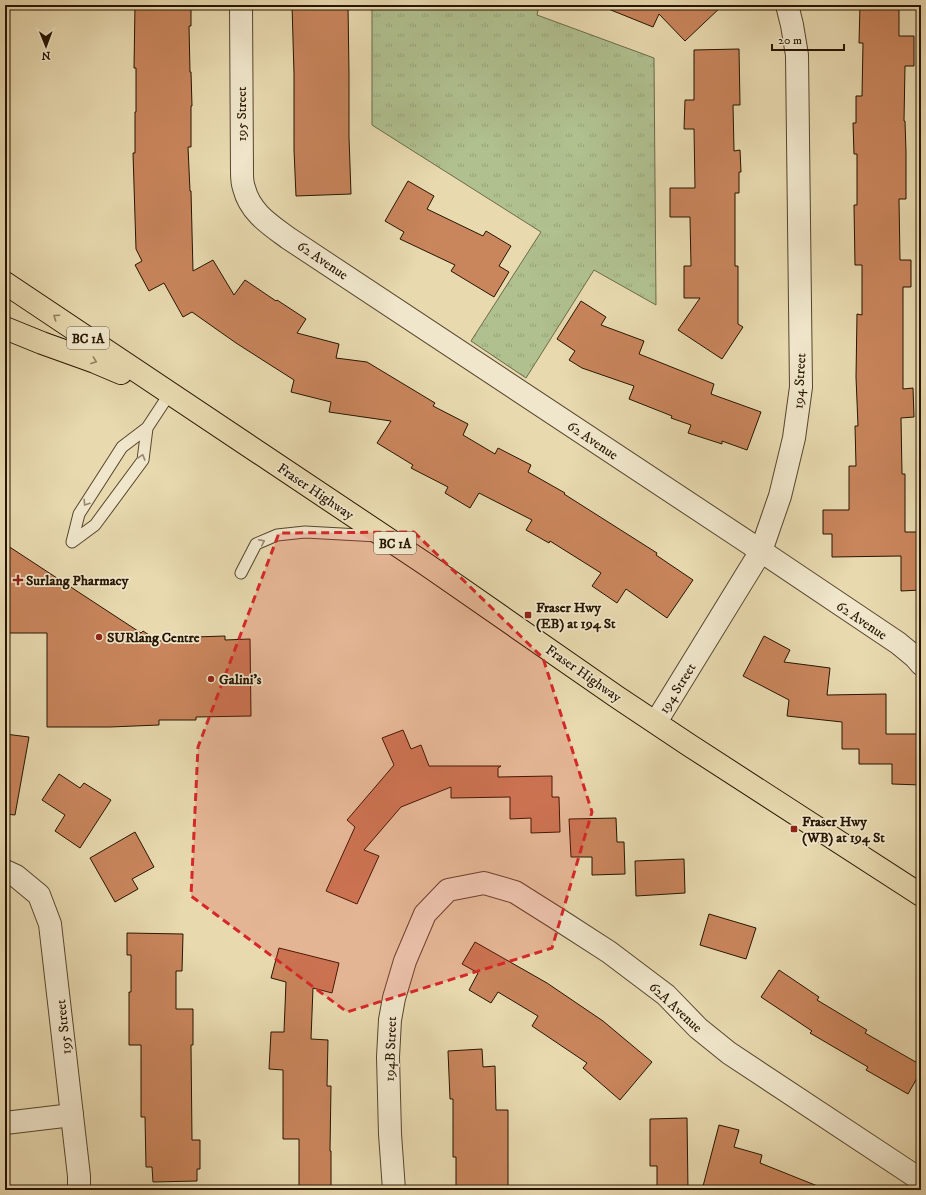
<svg xmlns="http://www.w3.org/2000/svg" width="926" height="1195" viewBox="0 0 926 1195" font-family="'IM FELL DW Pica',serif">
<defs>
<pattern id="grass-tufts" width="24" height="20" patternUnits="userSpaceOnUse"><rect width="24" height="20" fill="#b0c08f"/><path d="M3 7l-1-3M5 7V3M7 7l1-3M15 17l-1-3M17 17v-4M19 17l1-3" fill="none" stroke="#97a47a"/></pattern>
</defs>
<rect width="100%" height="100%" fill="#e8d9af"/>
<filter id="stains"><feTurbulence type="fractalNoise" baseFrequency=".005" numOctaves="4"/><feColorMatrix values="0 0 0 0 .2 0 0 0 0 .09 0 0 0 0 .02 0 0 0 .5 -.17"/></filter>
<radialGradient id="worn" r=".72"><stop offset=".6" stop-color="#630" stop-opacity="0"/><stop offset="1" stop-color="#630" stop-opacity=".3"/></radialGradient>
<polygon fill="url(#grass-tufts)" stroke="#6b6a48" points="372,5 539,5 537,15 654,58 656,305 594,270 526,378 471,341 541,232 372,125"/>
<g fill="#c9855c" stroke="#261500">
<polygon points="135,5 191,5 191,26 189,26 190,72 191,72 192,106 191,106 191,147 188,147 190,191 191,191 193,271 213,260 234,295 245,280 276,301 277,300 306,319 297,333 339,344 336,358 367,362 435,403 433,406 468,424 463,435 495,454 498,448 531,465 528,472 565,493 564,494 657,553 656,555 693,580 667,618 626,589 617,603 592,586 601,573 550,541 549,543 526,530 532,520 479,493 470,508 445,493 448,487 411,468 413,465 377,443 391,421 329,412 331,402 291,392 294,380 236,343 192,312 183,317 164,283 149,291 135,265 142,261 136,249 133,153 135,153 135,112 136,112 136,68 134,68"/>
<polygon points="292,5 348,5 349,74 349,137 351,194 296,196 294,150 294,74"/>
<polygon points="601,5 723,5 685,41 659,14 653,27 601,6"/>
<polygon points="860,5 899,5 899,36 914,36 914,66 905,66 904,121 905,121 906,152 906,199 899,199 900,260 911,260 911,287 903,287 903,389 913,388 914,417 901,418 902,474 905,474 905,532 921,532 921,590 901,591 901,556 832,557 832,534 823,534 823,510 849,510 849,466 856,466 855,426 858,426 856,377 857,314 862,315 862,265 855,265 854,205 857,205 857,154 854,154 853,123 856,123 856,96 862,96 863,43 859,43"/>
<polygon points="739,49 740,105 733,105 734,151 740,150 741,172 739,172 739,193 735,193 735,266 738,266 738,324 743,327 722,359 678,330 700,298 684,298 684,266 691,266 690,217 670,217 670,188 695,188 694,129 684,129 685,100 694,100 694,50"/>
<polygon points="408,181 434,196 427,209 483,236 486,231 511,246 499,266 509,272 494,297 451,271 455,265 400,239 404,232 385,221"/>
<polygon points="581,301 606,317 601,325 644,341 639,354 714,384 711,394 761,412 747,450 722,441 722,444 688,433 691,425 671,418 672,416 629,399 634,386 582,368 569,360 575,351 557,339"/>
<polygon points="5,544 141,633 143,631 158,641 195,640 195,637 225,636 225,640 250,639 251,716 196,717 196,720 159,720 159,725 110,727 47,727 47,633 5,633"/>
<polygon points="764,636 790,650 784,662 830,668 827,695 886,694 886,734 918,734 919,748 921,748 921,785 892,784 892,764 859,764 859,749 842,749 842,722 787,716 789,700 743,676"/>
<polygon points="403,730 411,749 421,745 429,766 501,766 498,768 498,777 552,776 552,797 559,797 560,832 531,833 531,818 510,819 510,797 451,798 451,787 401,807 364,850 379,856 357,904 326,891 355,827 347,820 394,765 382,738"/>
<polygon points="5,734 29,737 15,815 5,814"/>
<polygon points="59,774 80,788 84,783 111,800 80,848 55,831 65,815 42,800"/>
<polygon points="616,818 617,842 624,842 625,874 592,875 592,857 571,857 569,819"/>
<polygon points="135,832 154,867 132,879 138,889 115,902 90,858"/>
<polygon points="684,859 685,893 636,896 635,861"/>
<polygon points="709,914 756,928 746,959 700,945"/>
<polygon points="127,933 183,934 182,971 176,971 176,1009 193,1009 193,1045 191,1045 192,1140 200,1140 200,1169 197,1169 197,1181 153,1182 152,1167 146,1167 145,1117 141,1117 141,1045 129,1045 129,992 131,992 131,955 127,955"/>
<polygon points="475,942 547,983 603,1021 652,1062 620,1100 583,1068 587,1063 532,1026 538,1016 498,992 491,1003 469,990 478,973 462,964"/>
<polygon points="279,948 339,963 332,993 313,988 311,1039 328,1040 327,1086 331,1086 330,1151 331,1151 331,1190 299,1190 299,1139 283,1139 283,1070 269,1069 271,1032 284,1032 286,982 271,978"/>
<polygon points="779,970 819,997 817,1000 867,1030 865,1033 921,1065 921,1071 908,1094 866,1070 868,1067 810,1033 812,1031 761,997"/>
<polygon points="482,1049 483,1067 495,1066 496,1110 508,1110 508,1190 456,1190 456,1157 453,1157 453,1099 450,1099 448,1051"/>
<polygon points="687,1118 688,1190 657,1190 657,1166 650,1166 650,1119"/>
<polygon points="719,1125 739,1130 734,1147 762,1155 760,1163 825,1189 825,1190 702,1190"/>
</g>
<g fill="none" stroke-linecap="round" stroke-linejoin="round">
<defs>
<g id="lane">
<polyline points="147,428 143,460 95,525 72,542 79,514 122,447 147,428 170,393"/>
<polyline points="241,573 256,544 277,535 305,532 378,536"/>
</g>
<g id="street">
<path d="M241,5L242,172C242,177 242,183 244,188C250,212 269,224 288,238L761,551L898,643L915,657L921,664"/>
<polyline points="656,722 761,551 780,496 794,438 801,387 797,55 792,25 787,5"/>
<polyline points="5,871 16,876 39,895 50,924 79,1176 79,1190"/>
<polyline points="5,1123 72,1115"/>
<polyline points="394,1190 390,1134 388,1057 390,1020 394,998 405,961 425,914 448,890 484,883 515,892 561,921 609,952 666,995 698,1028 729,1053 921,1180"/>
</g>
<g id="primary">
<polyline points="5,283 427,565 617,697 689,745 921,895"/>
<polyline points="5,328 42,343 95,362 121,373"/>
</g>
</defs>
<use href="#lane" stroke="#56462c" stroke-width="13"/>
<use href="#street" stroke="#56462c" stroke-width="24"/>
<use href="#primary" stroke="#261500" stroke-width="24"/>
<use href="#lane" stroke="#f0e6cb" stroke-width="11"/>
<use href="#street" stroke="#f0e6cb" stroke-width="22"/>
<use href="#primary" stroke="#e8d9af" stroke-width="22"/>
</g>
<defs><path id="oneway-chevron" d="M-2-3.5L2.5 0L-2 3.5" fill="none" stroke-width="1.6" stroke-linecap="round" stroke-linejoin="round"/></defs>
<g stroke="#918160">
<use href="#oneway-chevron" transform="translate(56 317) rotate(-146)"/>
<use href="#oneway-chevron" transform="translate(94 361) rotate(20)"/>
</g>
<g stroke="#958870">
<use href="#oneway-chevron" transform="translate(142 457) rotate(-74)"/>
<use href="#oneway-chevron" transform="translate(86 503) rotate(123)"/>
<use href="#oneway-chevron" transform="translate(262 542) rotate(-26)"/>
</g>
<path fill="#d62828" fill-opacity="0.2" stroke="#d62828" stroke-width="3" stroke-dasharray="8 5" stroke-linejoin="round" d="M414,532L543,658L592,812L552,948L347,1012L191,896L198,747L279,533Z"/>
<g fill="#8f2418" stroke="#f0e6cb" stroke-width="1.5">
<path d="M16 574h4v4h4v4h-4v4h-4v-4h-4v-4h4z"/>
<rect x="524" y="611" width="8" height="8" rx="2"/>
<circle cx="99" cy="637" r="4"/>
<circle cx="211" cy="679" r="4"/>
<rect x="790" y="825" width="8" height="8" rx="2"/>
</g>
<g text-anchor="middle" stroke-width="3.5" stroke-linejoin="round" paint-order="stroke">
<g fill="#f0e6cb" stroke="#63543d" stroke-width="1">
<rect x="67" y="327" width="42" height="22" rx="3"/>
<rect x="374" y="532" width="42" height="22" rx="3"/>
</g>
<g font-size="13" font-weight="bold" fill="#261500">
<text x="88" y="343">BC 1A</text>
<text x="395" y="548">BC 1A</text>
</g>
<g font-size="14" fill="#261500" stroke="#f0e6cb">
<text transform="translate(241 114) rotate(-90)" y="5">195 Street</text>
<text transform="translate(323 260) rotate(34)" y="5">62 Avenue</text>
<text transform="translate(799 381) rotate(-87)" y="5">194 Street</text>
<text transform="translate(593 440) rotate(34)" y="5">62 Avenue</text>
<text transform="translate(316 491) rotate(34)" y="5">Fraser Highway</text>
<text transform="translate(862 620) rotate(34)" y="5">62 Avenue</text>
<text transform="translate(584 673) rotate(35)" y="5">Fraser Highway</text>
<text transform="translate(677 688) rotate(-58)" y="5">194 Street</text>
<text transform="translate(676 1007) rotate(43)" y="5">62A Avenue</text>
<text transform="translate(63 1027) rotate(-96)" y="5">195 Street</text>
<text transform="translate(390 1049) rotate(-88)" y="5">194B Street</text>
</g>
<g font-size="14" font-weight="bold" fill="#261500" stroke="#f0e6cb" text-anchor="start">
<text x="26" y="585">Surlang Pharmacy</text>
<text x="536" y="612">Fraser Hwy<tspan x="536" dy="16">(EB) at 194 St</tspan></text>
<text x="107" y="642">SURlang Centre</text>
<text x="219" y="684">Galini's</text>
<text x="802" y="826">Fraser Hwy<tspan x="802" dy="16">(WB) at 194 St</tspan></text>
</g>
</g>
<rect width="926" height="1195" fill="none" stroke="#e8d9af" stroke-width="20"/>
<rect x="6" y="6" width="914" height="1183" fill="none" stroke="#261500" stroke-width="2"/>
<rect x="10" y="10" width="906" height="1175" fill="none" stroke="#261500"/>
<g transform="translate(46 46) rotate(179)" stroke="#f0e6cb" stroke-width="3" paint-order="stroke">
<path d="M0-3L7 15L0 10L-7 15Z" fill="#261500"/>
<text y="-6" font-size="11" font-weight="bold" text-anchor="middle" fill="#261500">N</text>
</g>
<path d="M772 44v6h72v-6" fill="none" stroke="#261500" stroke-width="2"/>
<text x="778" y="44" font-size="12" fill="#261500" stroke="#f0e6cb" stroke-width="3" paint-order="stroke">20 m</text>
<rect width="100%" height="100%" filter="url(#stains)"/>
<rect width="100%" height="100%" fill="url(#worn)"/>
</svg>
